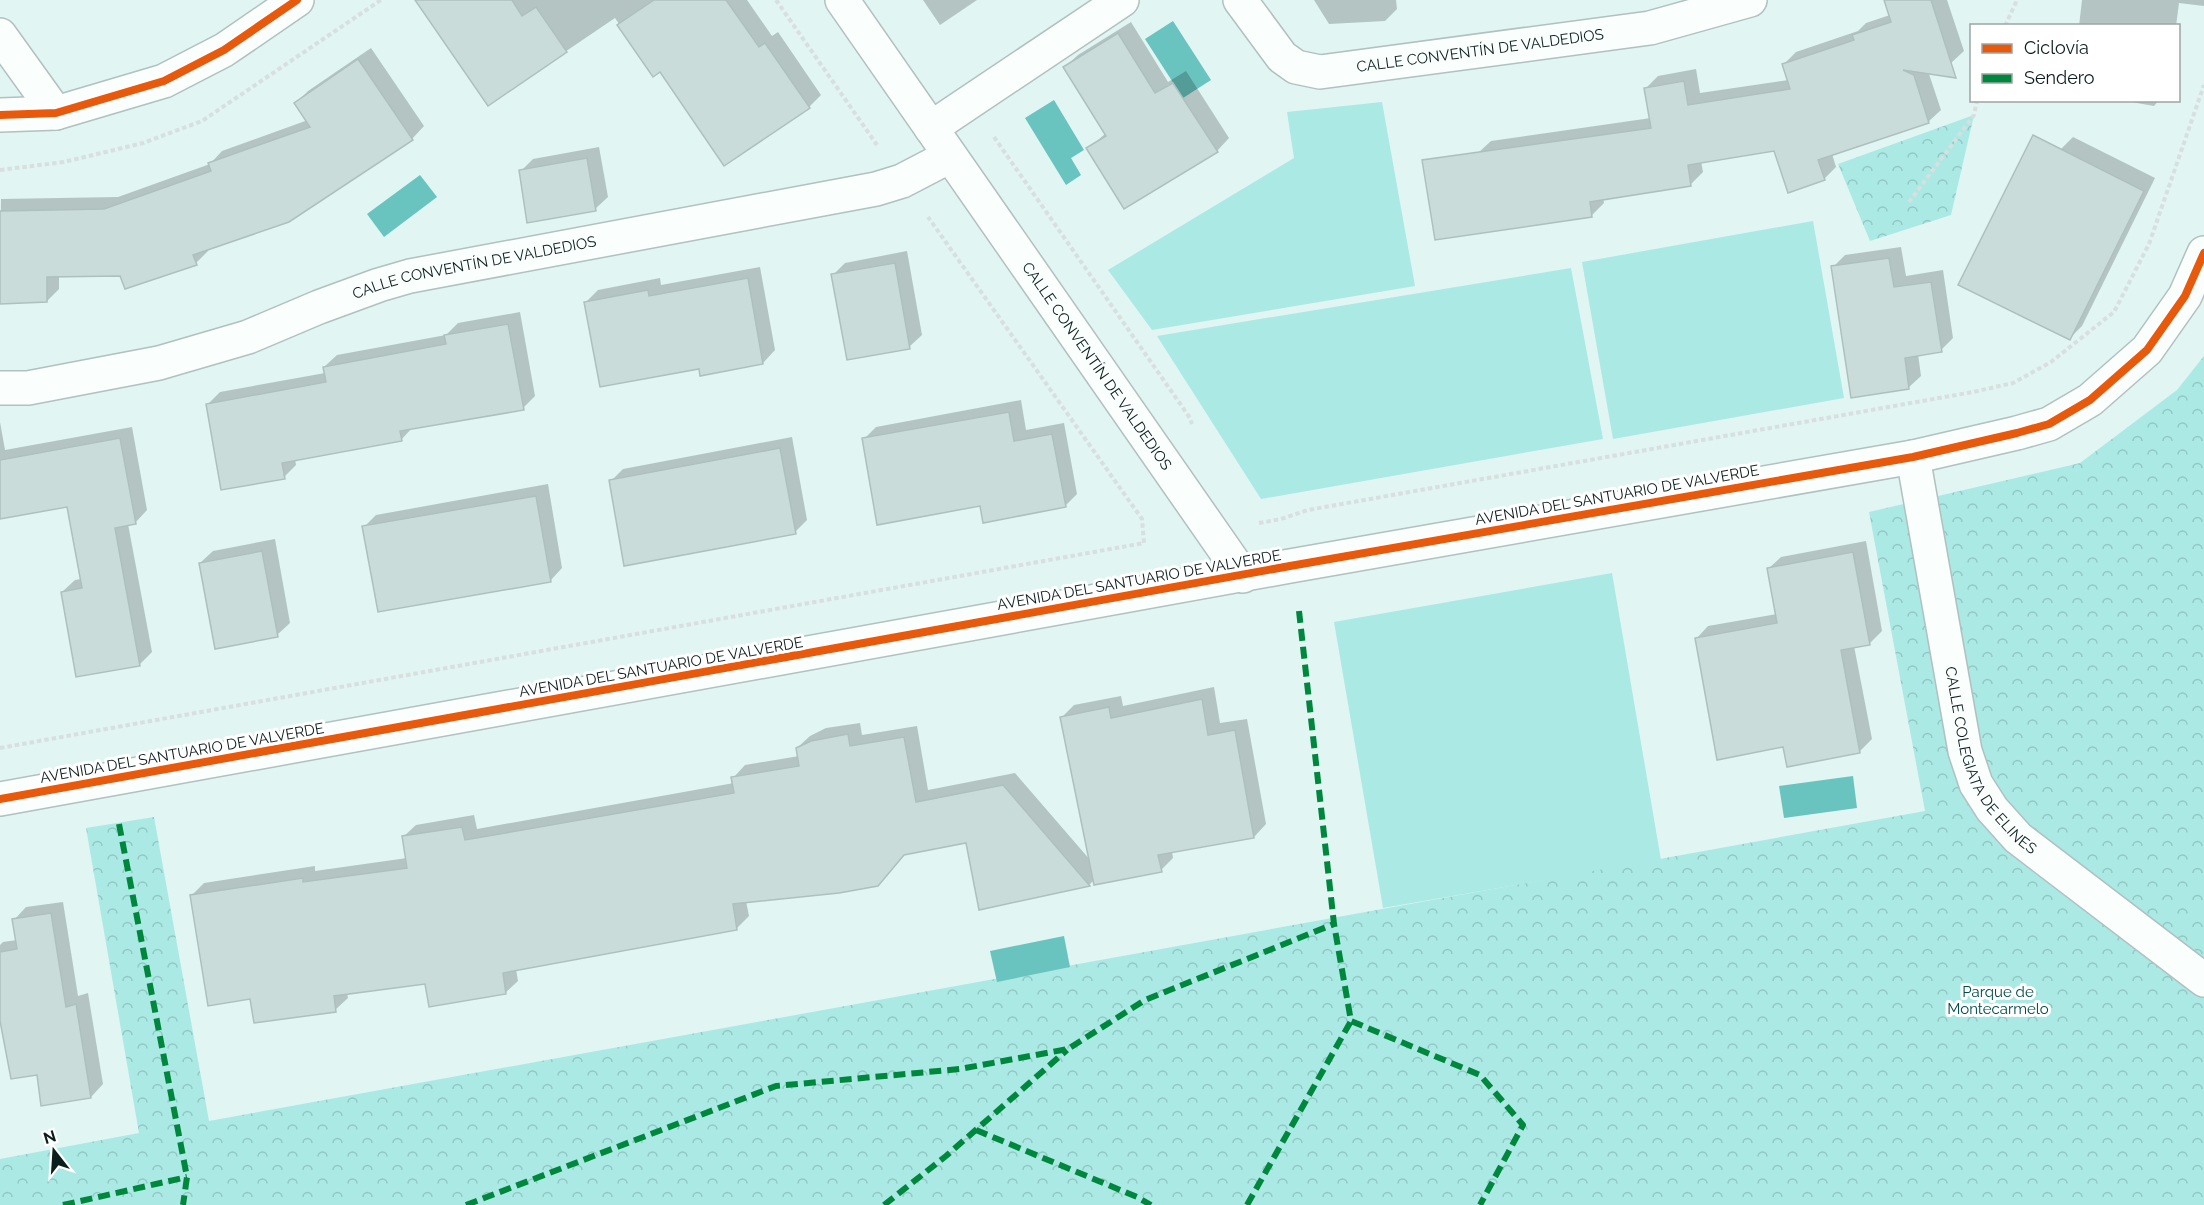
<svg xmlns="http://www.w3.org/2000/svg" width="2204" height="1205" viewBox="0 0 2204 1205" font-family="Raleway,sans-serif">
<defs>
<pattern id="park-crowns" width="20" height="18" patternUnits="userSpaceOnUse" patternTransform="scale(1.5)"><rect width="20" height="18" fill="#abe9e5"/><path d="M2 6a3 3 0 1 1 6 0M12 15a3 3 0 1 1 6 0" fill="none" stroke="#92c7c4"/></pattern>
</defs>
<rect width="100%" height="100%" fill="#e1f5f3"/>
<g fill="#abe9e5">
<polygon points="1382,102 1415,286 1152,330 1108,270 1294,158 1287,112"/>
<polygon points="1813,221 1844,398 1613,439 1582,262"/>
<polygon points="1571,268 1603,439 1261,499 1157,336"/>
<polygon points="1612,573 1661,860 1383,908 1334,622"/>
</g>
<g fill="url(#park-crowns)">
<polygon points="1974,115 1951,215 1870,241 1838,164"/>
<polygon points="2204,356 2204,1205 0,1205 0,1159 139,1133 86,828 154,817 209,1121 1925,811 1869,512 2080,463 2177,390"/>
</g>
<g fill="#69c3be">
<polygon points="1173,21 1211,80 1183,98 1145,39"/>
<polygon points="1054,100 1084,150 1071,158 1081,175 1066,185 1025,118"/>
<polygon points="420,175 437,197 384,237 367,214"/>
<polygon points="1853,776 1857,808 1784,818 1779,786"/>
<polygon points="1064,936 1070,967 997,982 990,951"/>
</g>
<g fill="#0003">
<polygon points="430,0 747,0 772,36 778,32 821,95 809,107 660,70 654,75 615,18 488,104"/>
<polygon points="923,0 977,0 940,25"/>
<polygon points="1314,0 1396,0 1397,9 1385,21 1329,24"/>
<polygon points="1885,0 1947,0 1964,51 1951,63 1928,71 1941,110 1928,122 1832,154 1836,167 1824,179 1775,149 1701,161 1703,172 1691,184 1603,198 1604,203 1591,216 1478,153 1491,141 1651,118 1646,88 1658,76 1696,69 1700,93 1789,80 1784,64 1796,52 1858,31 1866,23 1890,15"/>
<polygon points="2082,0 2204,0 2204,6 2179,3 2176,26 2079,26"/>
<polygon points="1131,22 1168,82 1186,71 1229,138 1217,151 1088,149 1106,133 1065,67 1078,55"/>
<polygon points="371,48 424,126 412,139 207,249 208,251 196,263 59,275 59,289 47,301 0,302 1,199 118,197 210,164 222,151 308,120 296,103 308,91"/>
<polygon points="2120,100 2159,100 2154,106"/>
<polygon points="2073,137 2155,178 2082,326 2070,338 2060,156 2061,149"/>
<polygon points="599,147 608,197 595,209 521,171 533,159"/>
<polygon points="1901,247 1906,276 1943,270 1953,338 1941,350 1918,354 1921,376 1908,388 1833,267 1845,255"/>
<polygon points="907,251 922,335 909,347 833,275 845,263"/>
<polygon points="760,267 775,350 763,363 700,367 586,302 598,290 660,278 661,285"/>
<polygon points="520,312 535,396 523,408 413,427 401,440 295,459 296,465 284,477 207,405 220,392 325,373 324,367 337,355 446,335 458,323"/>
<polygon points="1021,400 1026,430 1064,423 1077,494 1065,506 981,504 864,439 876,427"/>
<polygon points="0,422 5,450 132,427 147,510 135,523 128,524 152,652 139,665 62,592 75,580 81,579 68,506 0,517"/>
<polygon points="792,437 807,520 795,532 611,481 623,469"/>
<polygon points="548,484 562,568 550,581 364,527 376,515"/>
<polygon points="275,539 290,623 277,635 200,563 213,551"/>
<polygon points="1866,541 1882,631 1870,643 1854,646 1872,739 1859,752 1784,746 1696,639 1708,626 1777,614 1768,569 1781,557"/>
<polygon points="1214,687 1220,723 1247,719 1266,824 1254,837 1172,851 1173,858 1161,870 1094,880 1089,885 980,908 967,842 906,853 877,885 746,901 749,916 737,928 516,969 518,981 505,993 426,982 347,993 348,998 335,1010 251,998 191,896 204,883 315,866 315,871 407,858 403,837 416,825 474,815 477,829 734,783 733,778 745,765 799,756 797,748 810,736 826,728 860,723 862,735 917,726 928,790 1015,773 1091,861 1061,718 1074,705 1121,696 1123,706"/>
<polygon points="63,902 78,996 88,993 103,1084 91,1097 38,1073 0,1008 0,945 3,942 17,940 14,920 26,907"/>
</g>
<g fill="#cadcda" stroke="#aec0be" stroke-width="1.5">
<polygon points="415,0 512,0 522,16 536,7 567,52 488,106"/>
<polygon points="654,0 726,0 759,47 765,43 810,108 724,166 660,72 653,77 617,25"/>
<polygon points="1884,0 1931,0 1956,78 1903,70 1914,75 1929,123 1818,160 1825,180 1788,193 1774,151 1688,165 1691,186 1590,202 1592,217 1435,240 1422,160 1651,128 1644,88 1684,81 1688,105 1790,89 1782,64 1854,40 1852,35 1891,22"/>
<polygon points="1118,33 1155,93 1173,83 1218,152 1124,209 1086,148 1106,136 1063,67"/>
<polygon points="358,59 413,140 289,222 193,255 197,265 125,289 120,276 47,277 47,302 0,304 0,211 104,209 211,171 208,163 310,127 294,103"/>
<polygon points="2033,135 2144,191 2070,340 1958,285"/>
<polygon points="587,158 596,211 527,223 519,170"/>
<polygon points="1889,258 1894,287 1931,282 1942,352 1905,358 1909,389 1851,398 1831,266"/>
<polygon points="895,263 910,349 847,360 831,274"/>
<polygon points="748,278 763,364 700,376 699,369 600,387 584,302 648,290 649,296"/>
<polygon points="508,324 524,410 400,431 402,441 282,463 285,479 221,490 206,404 326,382 323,367 446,344 444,335"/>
<polygon points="1009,412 1014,441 1052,434 1066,507 983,523 980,506 877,525 862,438"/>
<polygon points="120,438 136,524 115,528 140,666 76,677 61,592 82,588 67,507 0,519 0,460"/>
<polygon points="780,448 796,534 624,566 609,480"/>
<polygon points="536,496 551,582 378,612 362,526"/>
<polygon points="262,551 278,637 215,649 199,563"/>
<polygon points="1853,552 1870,645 1841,650 1860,753 1787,767 1783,747 1717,760 1695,638 1777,623 1767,568"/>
<polygon points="1202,699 1208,735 1235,730 1254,838 1158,855 1162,872 1094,885 1060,717 1109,707 1111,718"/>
<polygon points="848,734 850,746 904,737 916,802 1003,785 1090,886 979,910 966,843 904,855 878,886 839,893 733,904 737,930 503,973 506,994 429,1007 425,984 334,996 336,1012 254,1023 250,999 208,1006 190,895 303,878 303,882 407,868 402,836 462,827 465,840 734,793 731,777 799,766 796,748 811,741"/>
<polygon points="51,913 66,1007 76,1004 91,1098 41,1106 37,1075 11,1079 0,1021 0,952 17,949 12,919"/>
</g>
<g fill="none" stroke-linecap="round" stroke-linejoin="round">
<defs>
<g id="minor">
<path id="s1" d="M842,0L1243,576"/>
<path id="s2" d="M1240,0L1282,57L1296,67L1320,72L1650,28L1750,0"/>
<polyline points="0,35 56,113"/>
<polyline points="0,115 56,113 164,81 224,50 297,0"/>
<polyline points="931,128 1122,0"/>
<path id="s3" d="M0,388H28L159,363L248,337L319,307L379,285L410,276L876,189L902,181L950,156"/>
<path id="s4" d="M1913,457L1965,751L1976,784L1992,809L2018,838L2204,980"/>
<polyline points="0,799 1290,566 1913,457 2017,433 2049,424 2090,400 2147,350 2185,296 2204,253"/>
</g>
</defs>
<use href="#minor" stroke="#b0c1bf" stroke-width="36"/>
<g stroke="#d8dfdf" stroke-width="4" stroke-dasharray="4.5 3" stroke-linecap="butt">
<polyline points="776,0 877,145"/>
<polyline points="2005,26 2017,0"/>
<polyline points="994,137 1190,418 1192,424"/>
<polyline points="0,170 64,162 143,143 202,121 381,0"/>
<polyline points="1909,202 1974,115 1977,100"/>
<polyline points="1259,523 1281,519 1308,510 1973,392 2013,383 2051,362 2114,312 2149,244 2204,85"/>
<polyline points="0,748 1144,543 1142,519 928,217"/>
</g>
<use href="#minor" stroke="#fafefd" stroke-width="33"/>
<g stroke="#00873e" stroke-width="6" stroke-dasharray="12 6" stroke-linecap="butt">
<polyline points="1299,611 1334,924 1351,1021 1480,1075 1523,1125 1480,1205"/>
<polyline points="119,824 187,1177 183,1205"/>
<polyline points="976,1130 1137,1197 1151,1205"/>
<polyline points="63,1205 187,1177"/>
<polyline points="466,1205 776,1086 960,1069 1068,1049 1145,1000 1334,924"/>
<polyline points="884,1205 946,1156 1067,1050"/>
<polyline points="1247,1205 1351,1021"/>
</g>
<defs>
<g id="cycleway">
<polyline points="0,115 56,113 164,81 224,50 297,0"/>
<polyline points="0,799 1290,566 1913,457 2017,433 2049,424 2090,400 2147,350 2185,296 2204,253"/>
</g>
</defs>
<use href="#cycleway" stroke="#fff" stroke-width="11"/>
<use href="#cycleway" stroke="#e8590c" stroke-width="8"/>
</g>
<g text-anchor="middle" stroke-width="6" stroke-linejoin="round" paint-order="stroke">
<g font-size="15" fill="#0b1d1c" stroke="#fff">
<text dy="5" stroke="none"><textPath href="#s2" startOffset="274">CALLE CONVENTÍN DE VALDEDIOS</textPath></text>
<text dy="5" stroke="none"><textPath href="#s3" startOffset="492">CALLE CONVENTÍN DE VALDEDIOS</textPath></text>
<text dy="5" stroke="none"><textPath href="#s1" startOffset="446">CALLE CONVENTÍN DE VALDEDIOS</textPath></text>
<text transform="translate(1617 495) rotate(-10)" y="5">AVENIDA DEL SANTUARIO DE VALVERDE</text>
<text transform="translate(1139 580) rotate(-10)" y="5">AVENIDA DEL SANTUARIO DE VALVERDE</text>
<text transform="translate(661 667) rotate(-10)" y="5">AVENIDA DEL SANTUARIO DE VALVERDE</text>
<text transform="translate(182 753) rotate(-10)" y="5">AVENIDA DEL SANTUARIO DE VALVERDE</text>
<text dy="5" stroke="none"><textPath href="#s4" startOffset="318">CALLE COLEGIATA DE ELINES</textPath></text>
</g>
<g font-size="15" fill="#014b48" stroke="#fff">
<text x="1998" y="997">Parque de<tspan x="1998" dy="17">Montecarmelo</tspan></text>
</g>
</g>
<rect x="1970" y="24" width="210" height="78" fill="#ffffff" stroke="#9da5a4" stroke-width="1.5"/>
<rect x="1982" y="44" width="30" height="9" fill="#e8590c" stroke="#9da5a4" stroke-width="1.5"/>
<text x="2024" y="54" font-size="18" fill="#0b1d1c">Ciclovía</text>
<rect x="1982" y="74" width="30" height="9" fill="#00873e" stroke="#9da5a4" stroke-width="1.5"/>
<text x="2024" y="84" font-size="18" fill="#0b1d1c">Sendero</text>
<g transform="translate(54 1151) rotate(343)" stroke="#ffffff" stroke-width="4.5" paint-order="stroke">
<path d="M0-4.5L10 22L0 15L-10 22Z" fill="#0b1d1c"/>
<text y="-9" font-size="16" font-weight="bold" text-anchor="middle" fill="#0b1d1c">N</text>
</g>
</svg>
